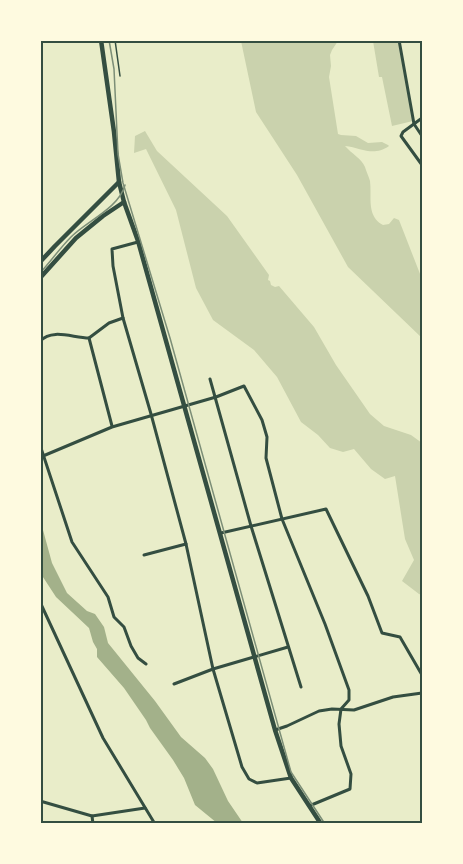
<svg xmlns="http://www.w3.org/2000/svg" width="463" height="864" viewBox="0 0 463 864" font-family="'Nunito Sans',sans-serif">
<rect width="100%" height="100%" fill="#e9edc9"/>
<g fill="#cad2ad">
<path d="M241,41H338L332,50L330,55L331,66L329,77L338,134L341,135L356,136L368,143L382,142L388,145L389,146C373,157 362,148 345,146C352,154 361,158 365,167C366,171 369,177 370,181C372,197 366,216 383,225L389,224L394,218L399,220L422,279V338L348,267L297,175L256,112Z"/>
<polygon points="373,41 399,41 413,121 392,126 382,77 379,77"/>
<polygon points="145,131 157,151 227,216 269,275 268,280 270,281 271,285 275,287 279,286 314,327 336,365 370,414 384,426 411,435 422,443 422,595 419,594 402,581 414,560 405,539 395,476 385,479 371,469 354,449 343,452 330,448 318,435 301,422 277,377 254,350 213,320 196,288 176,210 146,149 134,153 135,136"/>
</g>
<polygon fill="#a3b18a" points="40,519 52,563 67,593 87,611 95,614 104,627 108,643 155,701 181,737 205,758 213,769 228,801 243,823 217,823 195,805 184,778 173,760 150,728 146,720 124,688 97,657 97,649 93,642 89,628 56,597 41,574"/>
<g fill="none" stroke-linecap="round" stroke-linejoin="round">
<polyline stroke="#344e41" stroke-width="1.5" points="115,40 120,76"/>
<g stroke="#344e41" stroke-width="3">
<polyline points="399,40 414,124 422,136"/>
<polyline points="422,118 403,132 401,136 422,165"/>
<polyline points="138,242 112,249 113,266 123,318 151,414 186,544 213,669 242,767 249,779 257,783 291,778"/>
<polyline points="89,338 112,426"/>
<path d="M40,341C53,328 73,338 89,338L109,323L123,318"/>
<polyline points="210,379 251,526 301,687"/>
<polyline points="40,445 72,542 108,597 114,617 124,627 131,646 138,658 146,664"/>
<polyline points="43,456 112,427 216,397 244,386 262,420 267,437 266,458 282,519 325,624 349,690 349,700 341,709 339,724 341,746 351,774 350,789 309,806"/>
<polyline points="221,533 326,509 368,596 382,633 400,637 422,675"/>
<polyline points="144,555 186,544"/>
<polyline points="40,602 103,738 155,824"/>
<polyline points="174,684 213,669 288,647"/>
<polyline points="275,730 287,726 319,711 332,709 354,710 393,697 422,693"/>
<polyline points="40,801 92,816 93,824"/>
<polyline points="92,816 145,808"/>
</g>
<g stroke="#344e41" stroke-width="4.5">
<polyline points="101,40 114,132 119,182 124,202 138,241 275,730 291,778 321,824"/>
<polyline points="40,262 55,246 119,182"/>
<polyline points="40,278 76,238 103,216 124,202"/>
</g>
<g stroke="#7c8e77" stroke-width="1.5">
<polyline points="109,40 114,69 118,154 123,183 170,338 291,772 325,824"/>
<path d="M40,273C51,261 60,248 71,237C87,221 119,208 125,185"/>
</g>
</g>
<rect width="463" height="864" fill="none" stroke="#fefae0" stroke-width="84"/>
<rect x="42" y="42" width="379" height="780" fill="none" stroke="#344e41" stroke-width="2"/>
</svg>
